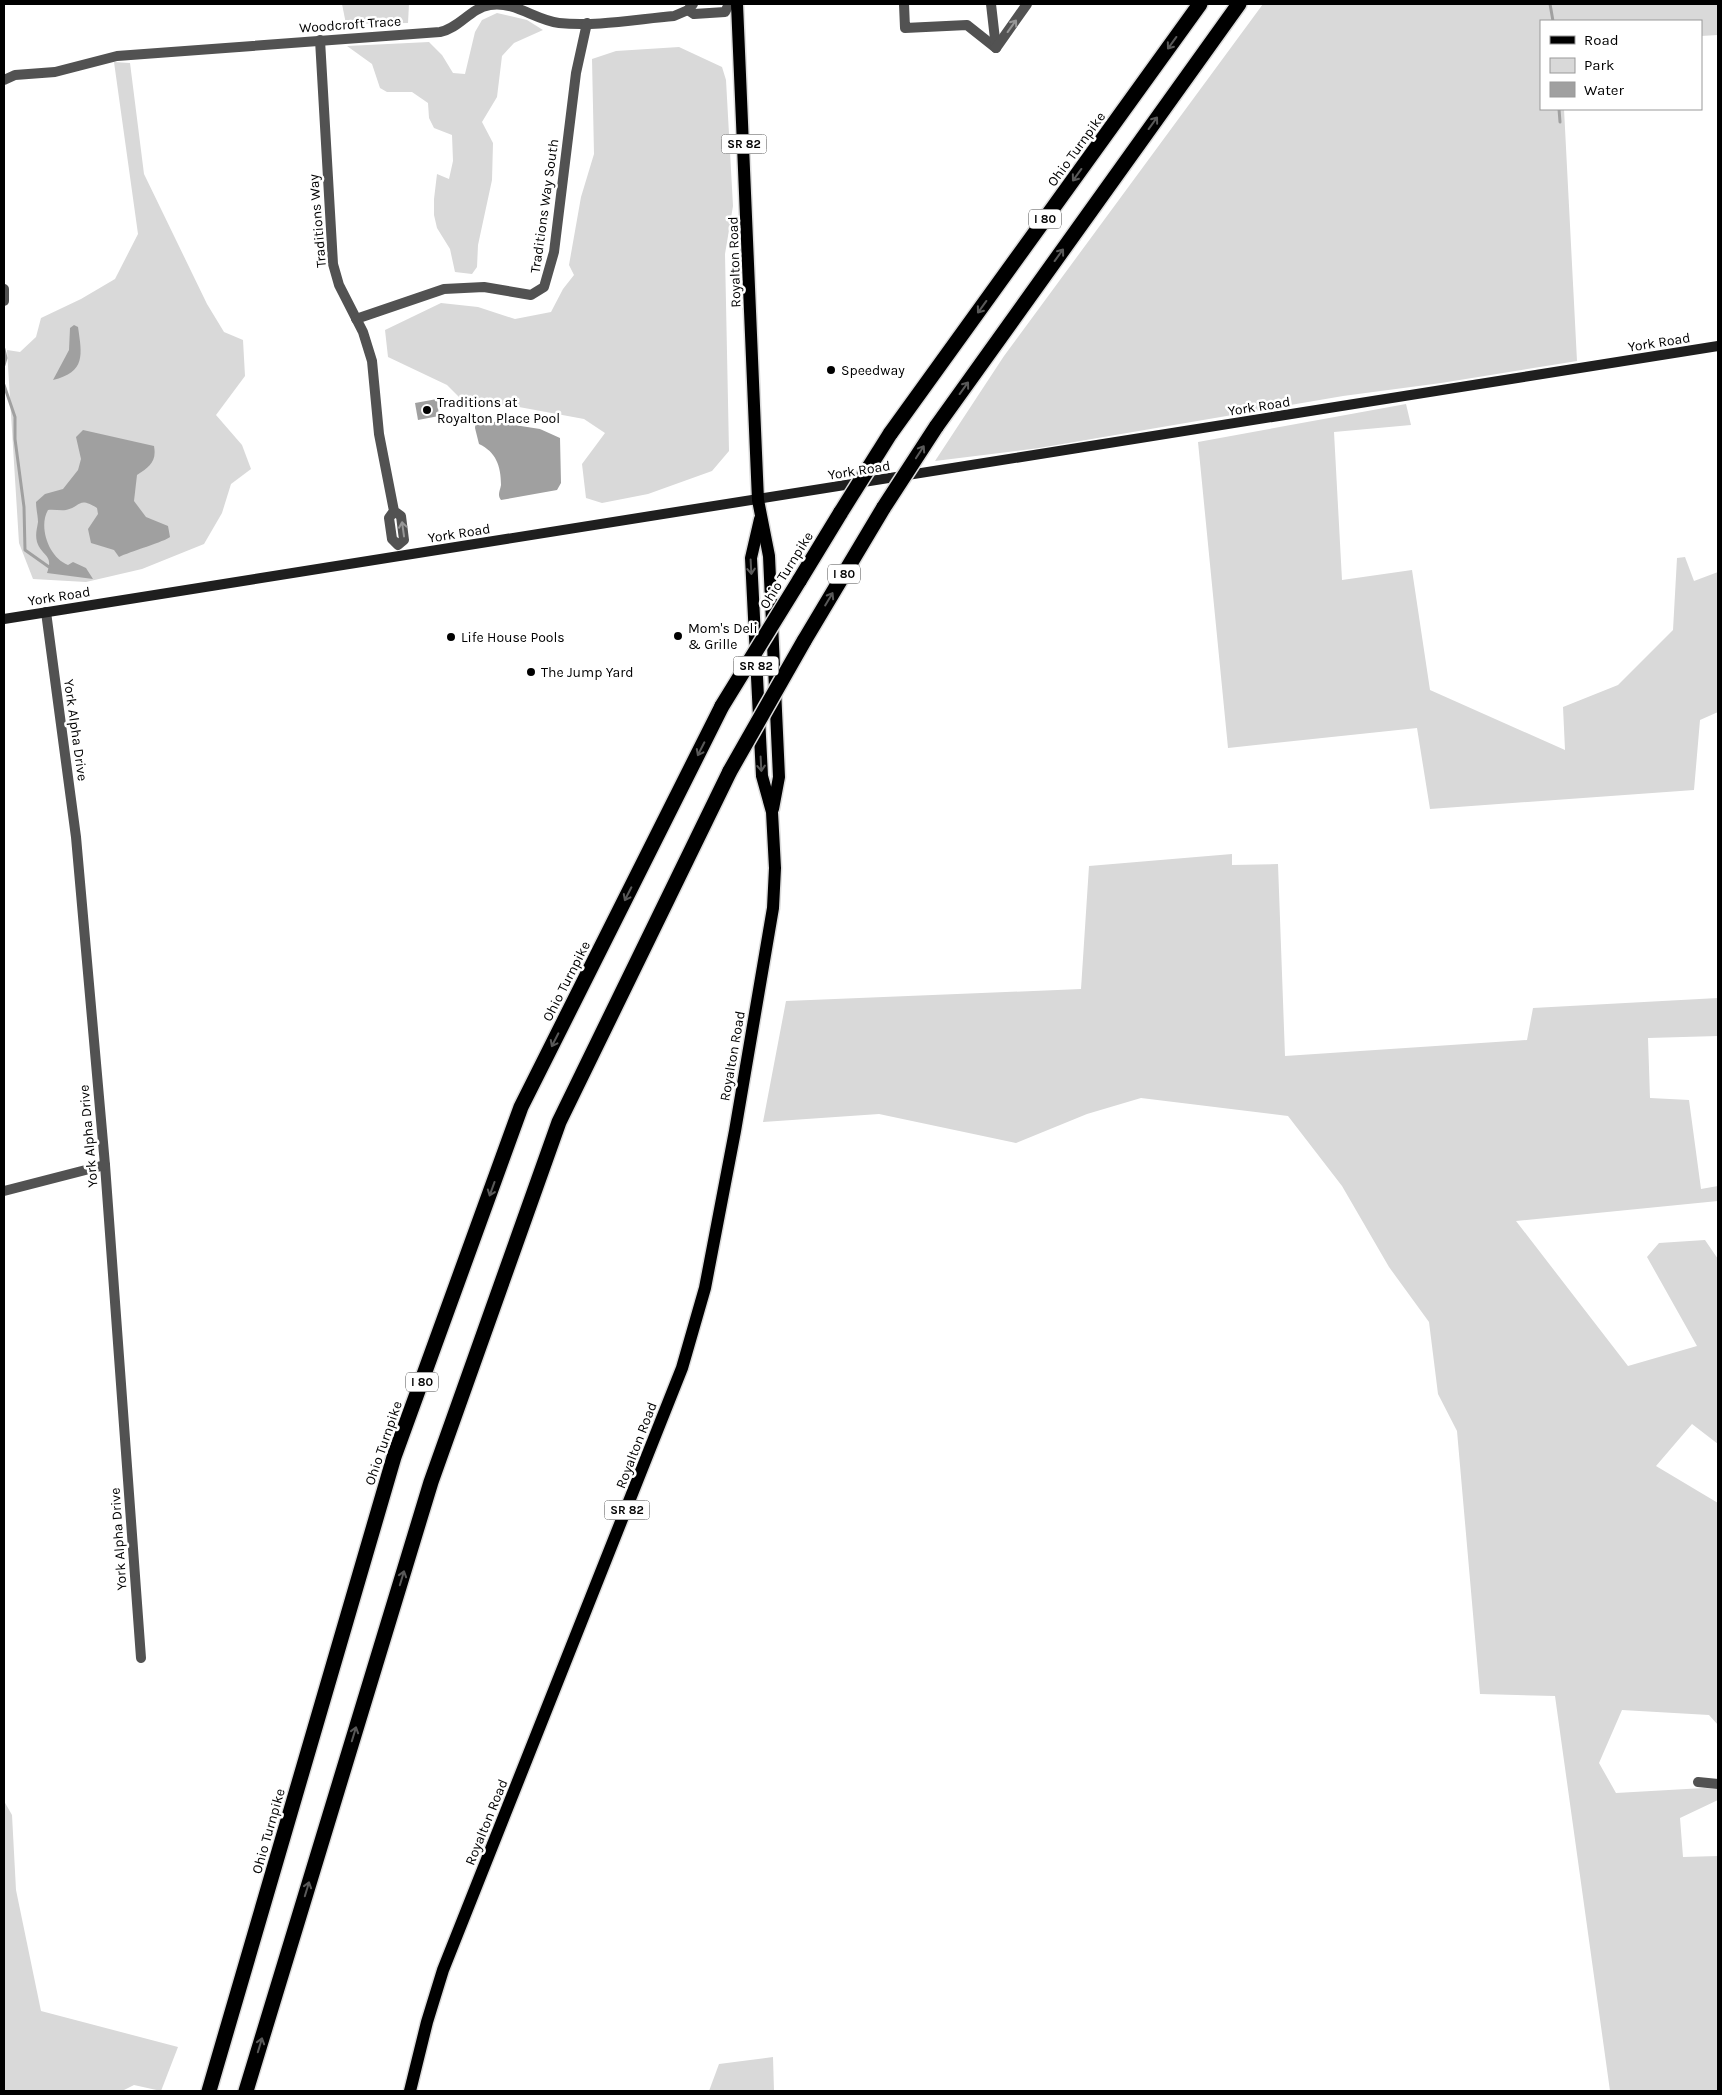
<svg xmlns="http://www.w3.org/2000/svg" width="1722" height="2095" viewBox="0 0 1722 2095" font-family="Karla,sans-serif">
<rect width="100%" height="100%" fill="#fff"/>
<g fill="#d9d9d9">
<polygon points="342,4 409,4 408,23 346,24"/>
<polygon points="1263,4 1718,4 1718,35 1701,36 1701,21 1541,21 1541,109 1564,109 1577,361 1441,383 1343,396 1039,448 935,461 1004,356"/>
<polygon points="497,13 527,20 543,30 514,43 502,56 497,97 482,122 493,143 492,180 478,245 477,267 472,274 455,272 450,249 437,228 434,215 434,199 437,174 449,179 453,161 452,135 434,128 429,118 428,103 412,92 387,92 380,88 372,64 347,46 429,42 442,55 453,73 465,74 475,32 482,20"/>
<polygon points="679,47 722,67 726,80 733,206 725,254 729,451 712,471 648,494 602,503 586,498 582,464 605,433 584,419 519,407 463,401 447,385 388,357 385,330 441,303 478,307 515,319 551,312 563,289 574,275 569,265 581,197 594,154 592,59 616,51"/>
<polygon points="114,62 130,63 144,174 207,304 224,332 243,340 245,376 216,415 242,445 251,469 231,484 222,513 204,544 142,569 86,582 33,579 19,543 7,350 20,352 36,337 41,318 81,299 115,279 138,234"/>
<polygon points="1406,404 1411,425 1334,432 1342,580 1412,570 1430,690 1565,750 1563,707 1618,685 1673,630 1677,558 1685,557 1694,581 1718,572 1718,712 1700,720 1694,790 1430,809 1417,728 1228,748 1198,442"/>
<polygon points="1232,854 1232,865 1278,864 1285,1056 1527,1040 1533,1008 1718,998 1718,1036 1648,1038 1650,1098 1689,1100 1701,1189 1718,1186 1718,1201 1516,1221 1628,1366 1697,1346 1647,1257 1659,1243 1705,1240 1718,1259 1718,1444 1692,1424 1656,1466 1718,1503 1718,1725 1709,1715 1622,1710 1599,1763 1616,1793 1704,1788 1718,1789 1718,1800 1680,1818 1683,1857 1718,1856 1718,2091 1610,2091 1555,1696 1480,1694 1457,1431 1438,1394 1429,1322 1389,1267 1342,1186 1288,1116 1141,1098 1087,1114 1016,1143 879,1114 763,1122 786,1001 1081,989 1089,866"/>
<polygon points="4,1801 12,1815 16,1890 41,2011 178,2047 161,2091 134,2085 122,2091 4,2091"/>
<polygon points="773,2057 774,2091 709,2091 719,2064"/>
</g>
<g fill="#a0a0a0">
<path d="M74,325L78,327C82,355 86,372 53,380L69,350L70,328Z"/>
<polygon points="437,399 439,416 418,420 415,403"/>
<path d="M476,419L540,429L560,438L561,483L557,490L501,500C497,495 500,491 501,485C501,466 496,452 479,444L475,428Z"/>
<path d="M83,430L154,446C157,462 149,467 137,475L134,501L146,517L168,526L170,537C166,541 129,552 119,557L114,550L91,543L88,529L98,514L97,508C78,496 81,507 66,510C60,511 54,509 48,510C38,527 49,558 68,565L73,562L86,568L93,579L47,573C54,554 42,557 37,542C35,534 37,529 38,522C38,516 36,509 36,502L45,494L63,489L78,470L81,459L76,437Z"/>
</g>
<g fill="none" stroke-linecap="round" stroke-linejoin="round">
<g stroke="#a0a0a0" stroke-width="3">
<polyline points="1550,4 1553,21"/>
<polyline points="1559,109 1560,122"/>
<polyline points="4,349 6,358 4,365"/>
<polyline points="4,385 15,417 15,439 24,507 25,550 49,567"/>
</g>
<defs>
<g id="primary">
<polyline points="737,4 758,500 769,556 779,777 773,809"/>
<polyline points="410,2091 427,2022 443,1970 682,1368 705,1288 735,1131 773,908 775,868 772,812 762,776 751,558 760,519"/>
</g>
<g id="highway">
<polyline points="936,427 1239,4"/>
<polyline points="890,434 1200,4"/>
<polyline points="799,581 841,512"/>
<polyline points="804,641 884,507"/>
<polyline points="209,2091 394,1457 521,1107 722,706"/>
<polyline points="246,2091 431,1482 559,1122 730,771"/>
</g>
</defs>
<use href="#primary" stroke="#dbdbdb" stroke-width="15"/>
<use href="#highway" stroke="#dbdbdb" stroke-width="18"/>
<g stroke="#525252" stroke-width="10">
<polyline points="904,4 905,28 967,25 996,48"/>
<polyline points="991,4 996,48"/>
<polyline points="688,10 694,14 725,12 729,4"/>
<polyline points="320,40 333,264 339,285 363,332 372,361 379,434 394,511 401,516 404,540 398,545 392,539 389,518 394,511"/>
<polyline points="996,48 1027,4"/>
<path d="M4,80L15,75L55,72L117,56L440,32C460,28 470,8 490,5C515,1 535,20 559,23C595,27 638,19 674,16L688,10L693,4"/>
<polyline points="4,289 4,301"/>
<polyline points="356,319 444,289 484,287 531,295 544,287 554,252 576,73 587,23"/>
<polyline points="46,612 76,837 105,1165 141,1658"/>
<polyline points="4,1191 105,1165"/>
<polyline points="1698,1782 1718,1784"/>
</g>
<polyline stroke="#1f1f1f" stroke-width="10" points="4,619 1718,346"/>
<use href="#primary" stroke="#000" stroke-width="12"/>
<use href="#highway" stroke="#000" stroke-width="15"/>
<defs>
<g id="highway-bridge">
<polyline points="884,507 936,427"/>
<polyline points="841,512 890,434"/>
<polyline points="722,706 799,581"/>
<polyline points="730,771 804,641"/>
</g>
</defs>
<use href="#highway-bridge" stroke="#dbdbdb" stroke-width="18" stroke-linecap="butt"/>
<use href="#highway-bridge" stroke="#000" stroke-width="15"/>
</g>
<defs><path id="oneway-shaft" d="M-6 0H5M1.5-3L5.5 0L1.5 3" fill="none" stroke-width="1.6" stroke-linecap="round" stroke-linejoin="round" transform="scale(1.25)"/></defs>
<g stroke="#979797">
<use href="#oneway-shaft" transform="translate(1012 26) rotate(-54)"/>
<use href="#oneway-shaft" transform="translate(403 529) rotate(-98)"/>
</g>
<g stroke="#595959">
<use href="#oneway-shaft" transform="translate(1172 43) rotate(126)"/>
<use href="#oneway-shaft" transform="translate(1153 123) rotate(-54)"/>
<use href="#oneway-shaft" transform="translate(1077 175) rotate(126)"/>
<use href="#oneway-shaft" transform="translate(1059 255) rotate(-54)"/>
<use href="#oneway-shaft" transform="translate(982 307) rotate(126)"/>
<use href="#oneway-shaft" transform="translate(964 388) rotate(-54)"/>
<use href="#oneway-shaft" transform="translate(920 452) rotate(-57)"/>
<use href="#oneway-shaft" transform="translate(751 567) rotate(87)"/>
<use href="#oneway-shaft" transform="translate(829 599) rotate(-59)"/>
<use href="#oneway-shaft" transform="translate(701 749) rotate(117)"/>
<use href="#oneway-shaft" transform="translate(761 764) rotate(87)"/>
<use href="#oneway-shaft" transform="translate(628 894) rotate(117)"/>
<use href="#oneway-shaft" transform="translate(555 1040) rotate(117)"/>
<use href="#oneway-shaft" transform="translate(492 1189) rotate(110)"/>
<use href="#oneway-shaft" transform="translate(402 1578) rotate(-73)"/>
<use href="#oneway-shaft" transform="translate(354 1734) rotate(-73)"/>
<use href="#oneway-shaft" transform="translate(307 1889) rotate(-73)"/>
<use href="#oneway-shaft" transform="translate(260 2045) rotate(-73)"/>
</g>
<g fill="#000" stroke="#fff" stroke-width="2">
<circle cx="831" cy="370" r="5"/>
<circle cx="427" cy="410" r="5"/>
<circle cx="678" cy="636" r="5"/>
<circle cx="451" cy="637" r="5"/>
<circle cx="531" cy="672" r="5"/>
</g>
<g text-anchor="middle" stroke-width="5" stroke-linejoin="round" paint-order="stroke">
<g fill="#fff" stroke="#4c4c4c" stroke-width="1">
<rect x="721.5" y="134.5" width="45" height="19" rx="4"/>
<rect x="1029" y="209.5" width="32" height="19" rx="4"/>
<rect x="828" y="564.5" width="32" height="19" rx="4"/>
<rect x="733.5" y="656.5" width="45" height="19" rx="4"/>
<rect x="406" y="1372.5" width="32" height="19" rx="4"/>
<rect x="604.5" y="1500.5" width="45" height="19" rx="4"/>
</g>
<g font-size="12" font-weight="bold" fill="#000">
<text x="744" y="148">SR 82</text>
<text x="1045" y="223">I 80</text>
<text x="844" y="578">I 80</text>
<text x="756" y="670">SR 82</text>
<text x="422" y="1386">I 80</text>
<text x="627" y="1514">SR 82</text>
</g>
<g font-size="14" fill="#000" stroke="#fff">
<text transform="translate(350 24) rotate(-4)" y="5">Woodcroft Trace</text>
<text transform="translate(1076 149) rotate(-54)" y="5">Ohio Turnpike</text>
<text transform="translate(544 206) rotate(-82)" y="5">Traditions Way South</text>
<text transform="translate(317 221) rotate(-95)" y="5">Traditions Way</text>
<text transform="translate(734 262) rotate(-92)" y="5">Royalton Road</text>
<text transform="translate(1659 342) rotate(-9)" y="5">York Road</text>
<text transform="translate(1259 406) rotate(-9)" y="5">York Road</text>
<text transform="translate(859 470) rotate(-9)" y="5">York Road</text>
<text transform="translate(459 533) rotate(-9)" y="5">York Road</text>
<text transform="translate(786 570) rotate(-58)" y="5">Ohio Turnpike</text>
<text transform="translate(59 596) rotate(-9)" y="5">York Road</text>
<text transform="translate(76 730) rotate(82)" y="5">York Alpha Drive</text>
<text transform="translate(566 981) rotate(-63)" y="5">Ohio Turnpike</text>
<text transform="translate(732 1056) rotate(-80)" y="5">Royalton Road</text>
<text transform="translate(88 1136) rotate(-95)" y="5">York Alpha Drive</text>
<text transform="translate(383 1443) rotate(-71)" y="5">Ohio Turnpike</text>
<text transform="translate(636 1445) rotate(-69)" y="5">Royalton Road</text>
<text transform="translate(118 1539) rotate(-94)" y="5">York Alpha Drive</text>
<text transform="translate(486 1822) rotate(-68)" y="5">Royalton Road</text>
<text transform="translate(268 1831) rotate(-74)" y="5">Ohio Turnpike</text>
</g>
<g font-size="14" fill="#000" stroke="#fff" text-anchor="start">
<text x="841" y="375">Speedway</text>
<text x="437" y="407">Traditions at<tspan x="437" dy="16">Royalton Place Pool</tspan></text>
<text x="688" y="633">Mom's Deli<tspan x="688" dy="16">&amp; Grille</tspan></text>
<text x="461" y="642">Life House Pools</text>
<text x="541" y="677">The Jump Yard</text>
</g>
</g>
<rect width="1722" height="2095" fill="none" stroke="#000000" stroke-width="10"/>
<rect x="1540" y="20" width="162" height="90" fill="#ffffff" stroke="#999999"/>
<rect x="1550" y="36" width="25" height="8" fill="#000000" stroke="#999999"/>
<text x="1584" y="45" font-size="15" fill="#000000">Road</text>
<rect x="1550" y="58" width="25" height="15" fill="#d9d9d9" stroke="#999999"/>
<text x="1584" y="70" font-size="15" fill="#000000">Park</text>
<rect x="1550" y="82" width="25" height="15" fill="#a0a0a0" stroke="#999999"/>
<text x="1584" y="95" font-size="15" fill="#000000">Water</text>
</svg>
